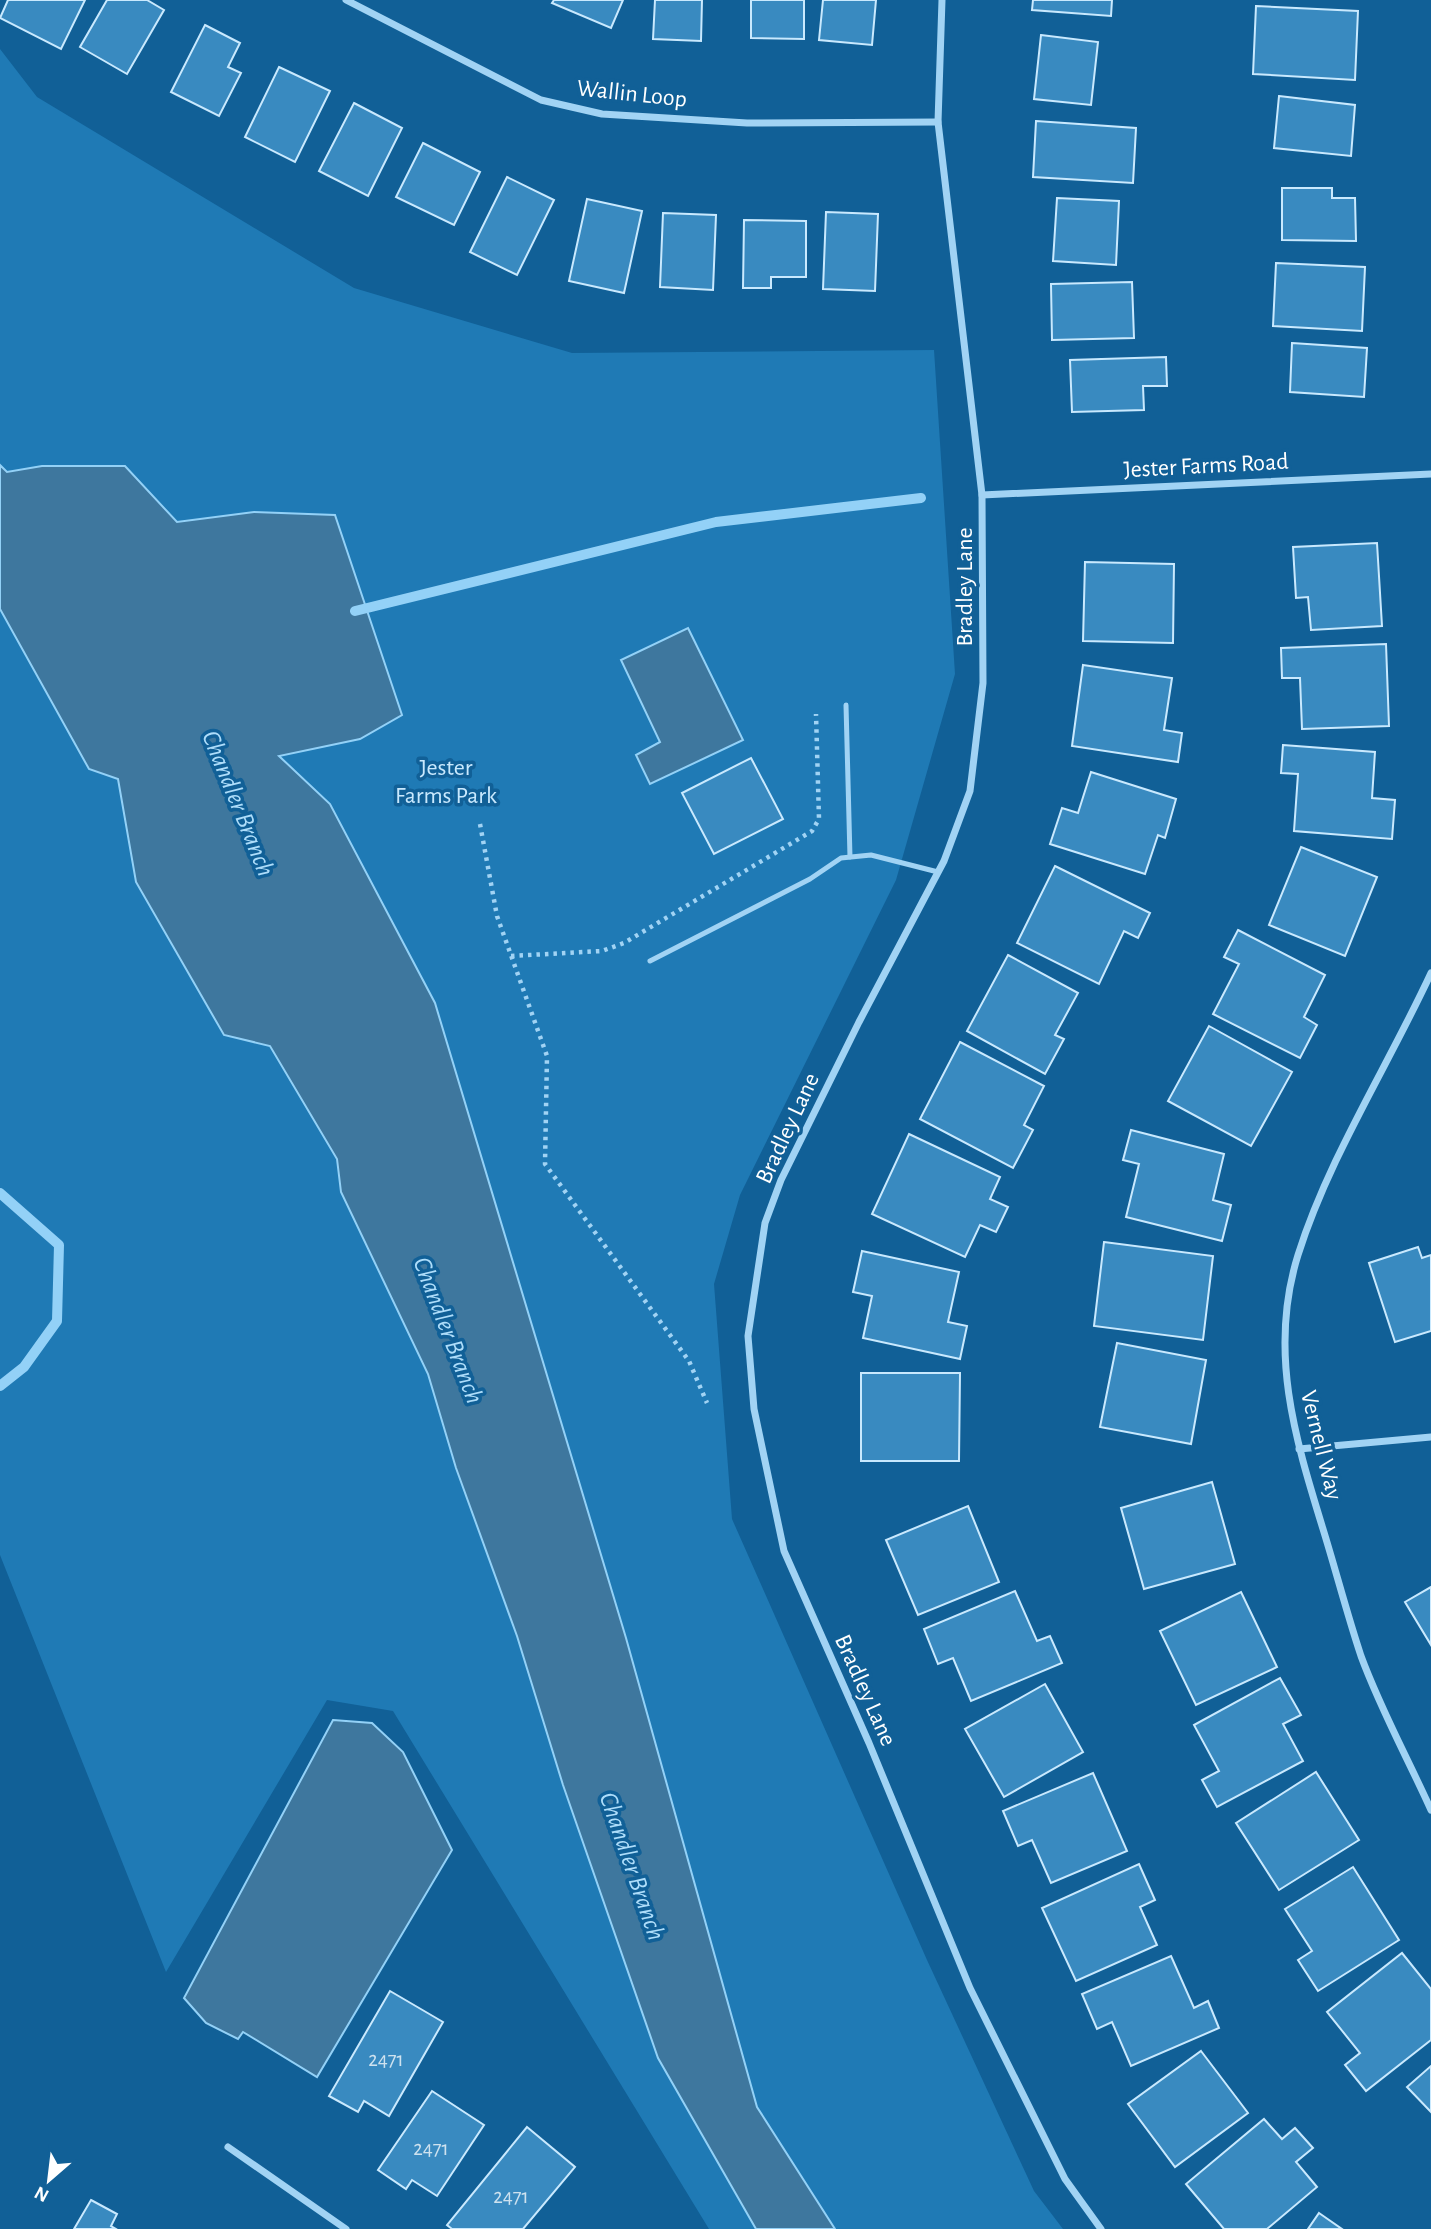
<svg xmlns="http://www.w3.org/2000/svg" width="1431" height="2229" viewBox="0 0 1431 2229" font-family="'Alegreya Sans',sans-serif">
<rect width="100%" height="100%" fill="#116097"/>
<polygon fill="#1f7ab5" points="0,49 37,97 354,288 572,353 934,350 955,674 896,880 740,1195 714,1284 732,1519 927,1960 1034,2191 1063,2229 709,2229 393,1711 327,1700 166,1972 0,1555"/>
<g fill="#3e779e" stroke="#93d1f7" stroke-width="2">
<polygon points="0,465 7,472 42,466 125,466 177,522 254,512 335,515 402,715 360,739 279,756 330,804 435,1003 626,1638 757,2107 835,2229 756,2229 658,2058 563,1785 517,1636 456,1468 428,1374 341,1192 337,1159 270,1046 224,1035 136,882 118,779 89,769 0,609"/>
<polygon points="688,628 743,740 650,784 636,755 660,742 621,660"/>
<polygon points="333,1720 372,1723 403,1752 452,1850 317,2077 243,2032 238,2039 206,2023 184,1998"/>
</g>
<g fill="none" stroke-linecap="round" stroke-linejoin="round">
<g stroke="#93d1f7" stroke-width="10">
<polyline points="355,611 716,522 921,498"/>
<polyline points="0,1193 59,1245 57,1321 24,1367 0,1386"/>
</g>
</g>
<g fill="#398ac0" stroke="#c9e9fe" stroke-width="2">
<polygon points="8,0 85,0 61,49 0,18"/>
<polygon points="107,0 147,0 164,10 127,74 80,47"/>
<polygon points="554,0 623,0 611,28 552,3"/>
<polygon points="655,0 702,0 701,41 653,39"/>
<polygon points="751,0 804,0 804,39 751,38"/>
<polygon points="823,0 876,0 872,45 819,40"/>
<polygon points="1033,0 1112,0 1111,16 1032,10"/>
<polygon points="1256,6 1358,11 1355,80 1253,74"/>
<polygon points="205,25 240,43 228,67 241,73 219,116 171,92"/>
<polygon points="1041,35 1098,42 1091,105 1034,99"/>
<polygon points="279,67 330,91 295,162 245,137"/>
<polygon points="1279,96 1355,105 1351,156 1274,148"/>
<polygon points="354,103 402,128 368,196 319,171"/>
<polygon points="1036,121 1136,128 1133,183 1033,177"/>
<polygon points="423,143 480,172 454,225 396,197"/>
<polygon points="507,177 554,200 517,275 470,252"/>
<polygon points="1282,188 1332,188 1332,198 1355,198 1356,241 1282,240"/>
<polygon points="1057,198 1119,201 1116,265 1053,261"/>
<polygon points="587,199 642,211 624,293 569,281"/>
<polygon points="826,212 878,214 875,291 823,289"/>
<polygon points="663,213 716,215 713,290 660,287"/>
<polygon points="744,220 806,221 806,277 771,277 771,288 743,288"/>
<polygon points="1276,263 1365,267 1362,331 1273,326"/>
<polygon points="1132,282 1134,338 1052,340 1051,284"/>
<polygon points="1292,343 1367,348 1364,397 1290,392"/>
<polygon points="1166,357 1167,386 1143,386 1144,410 1072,412 1070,360"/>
<polygon points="1377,543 1382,626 1311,630 1308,597 1296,598 1293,547"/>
<polygon points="1085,562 1174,564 1173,643 1083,641"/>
<polygon points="1386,644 1389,726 1302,729 1300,678 1282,678 1281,648"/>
<polygon points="1083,665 1172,678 1164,730 1182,733 1178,762 1072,746"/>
<polygon points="1283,745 1375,752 1372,798 1395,800 1392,839 1294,831 1298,774 1281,773"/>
<polygon points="751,758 783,819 714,854 682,793"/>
<polygon points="1091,772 1176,799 1165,838 1158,835 1145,874 1050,844 1062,808 1078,813"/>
<polygon points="1301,847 1377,877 1345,956 1269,925"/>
<polygon points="1055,866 1150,913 1138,938 1124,931 1099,984 1017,943"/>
<polygon points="1238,930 1325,975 1304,1017 1317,1025 1300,1058 1213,1014 1239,964 1224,957"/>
<polygon points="1008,955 1078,993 1055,1035 1064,1039 1045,1074 967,1031"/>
<polygon points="1209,1026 1292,1072 1251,1146 1168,1101"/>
<polygon points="960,1042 1044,1086 1024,1125 1033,1130 1013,1168 920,1119"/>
<polygon points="1131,1130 1224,1154 1213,1200 1231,1205 1222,1241 1126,1217 1139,1164 1123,1160"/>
<polygon points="909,1134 1000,1177 990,1199 1008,1207 996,1232 980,1225 965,1257 872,1214"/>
<polygon points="1104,1242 1213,1256 1203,1340 1094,1326"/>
<polygon points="1418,1247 1422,1258 1431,1255 1431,1331 1395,1342 1369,1263"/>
<polygon points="862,1251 959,1272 948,1322 967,1326 960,1359 863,1338 872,1296 853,1292"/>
<polygon points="1117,1343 1206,1360 1191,1444 1100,1427"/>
<polygon points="861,1373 960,1373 959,1461 861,1461"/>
<polygon points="1212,1482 1235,1564 1144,1589 1121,1508"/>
<polygon points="968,1506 999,1582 918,1615 886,1540"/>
<polygon points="1431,1587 1431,1645 1405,1602"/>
<polygon points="1015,1591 1037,1641 1050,1636 1062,1663 971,1701 953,1658 938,1664 924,1629"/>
<polygon points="1241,1592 1277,1667 1196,1705 1160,1631"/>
<polygon points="1280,1678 1301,1715 1283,1724 1303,1761 1217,1807 1202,1780 1219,1771 1194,1725"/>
<polygon points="1045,1684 1083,1752 1004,1797 965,1729"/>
<polygon points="1316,1772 1359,1840 1279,1890 1236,1823"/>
<polygon points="1093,1773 1127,1851 1051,1883 1032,1840 1018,1846 1003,1811"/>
<polygon points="1139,1864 1155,1900 1140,1907 1157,1945 1076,1981 1042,1908"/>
<polygon points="1353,1867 1399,1940 1318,1991 1298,1960 1312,1951 1285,1909"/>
<polygon points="1402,1953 1431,1989 1431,2040 1366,2091 1345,2065 1360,2053 1327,2012"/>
<polygon points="1171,1956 1194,2008 1208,2001 1219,2028 1131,2066 1112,2022 1097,2029 1082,1994"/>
<polygon points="390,1991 443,2022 389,2116 364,2101 358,2112 329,2096"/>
<polygon points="1201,2051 1248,2113 1175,2167 1128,2104"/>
<polygon points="1431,2066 1431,2112 1407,2087"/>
<polygon points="432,2091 484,2125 437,2196 412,2180 406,2189 378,2170"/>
<polygon points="1264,2119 1282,2139 1295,2128 1313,2148 1296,2162 1317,2187 1267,2229 1224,2229 1186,2184"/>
<polygon points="527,2127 575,2167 523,2229 452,2229 447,2225"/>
<polygon points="91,2200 117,2214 111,2226 116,2229 74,2229"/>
<polygon points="1319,2213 1342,2229 1308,2229"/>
</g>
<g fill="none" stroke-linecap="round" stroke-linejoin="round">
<g stroke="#a1d3f4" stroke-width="4.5" stroke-dasharray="3.5 5" stroke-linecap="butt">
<polyline points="480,824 497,916 547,1056 545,1164 689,1361 707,1403"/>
<polyline points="511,956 602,951 624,943 812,831 819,819 816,714"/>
</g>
<g stroke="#a1d3f4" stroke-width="5">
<polyline points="846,705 850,857"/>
<polyline points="650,961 810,879 841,858 871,855 938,872"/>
</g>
<g stroke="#a1d3f4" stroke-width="7">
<polyline points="346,0 541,100 602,114 747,123 938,122"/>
<polyline points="942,0 938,122 982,495 983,683 970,791 944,861 859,1022 781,1180 765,1223 748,1336 754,1409 784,1551 869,1743 970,1988 1065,2179 1101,2229"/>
<polyline points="982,495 1431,474"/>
<path d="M1431,973C1388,1066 1329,1157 1298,1255C1268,1351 1295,1438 1323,1529C1336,1571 1347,1614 1361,1656C1380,1708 1408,1759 1431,1810"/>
<polyline points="1299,1449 1431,1437"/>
<polyline points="228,2147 346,2229"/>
</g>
</g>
<g text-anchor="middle" stroke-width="7" stroke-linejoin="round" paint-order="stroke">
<g font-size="21" fill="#cee2ef">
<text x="386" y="2066">2471</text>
<text x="431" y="2155">2471</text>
<text x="511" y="2203">2471</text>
</g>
<g font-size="24" fill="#fff" stroke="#116097">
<text transform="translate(632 93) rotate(6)" y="8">Wallin Loop</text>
<text transform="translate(1206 465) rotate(-3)" y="8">Jester Farms Road</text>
<text transform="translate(964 587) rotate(-90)" y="8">Bradley Lane</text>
<text transform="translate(787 1128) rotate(-65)" y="8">Bradley Lane</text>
<text transform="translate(1322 1445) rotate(76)" y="8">Vernell Way</text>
<text transform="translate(866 1690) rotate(66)" y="8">Bradley Lane</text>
</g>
<g font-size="24" fill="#c9e9fe" stroke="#116097">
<text x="446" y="775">Jester<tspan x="446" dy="28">Farms Park</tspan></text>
</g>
<g font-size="26" font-style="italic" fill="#aeddfa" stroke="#116097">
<text transform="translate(239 803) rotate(68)" y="9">Chandler Branch</text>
<text transform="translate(449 1330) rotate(69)" y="9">Chandler Branch</text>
<text transform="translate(633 1866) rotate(71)" y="9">Chandler Branch</text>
</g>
</g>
<g transform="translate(49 2180) rotate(208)" stroke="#116097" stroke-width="5" paint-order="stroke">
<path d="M0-5L12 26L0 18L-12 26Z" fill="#ffffff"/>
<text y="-10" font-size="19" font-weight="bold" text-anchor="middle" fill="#ffffff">N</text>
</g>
</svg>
